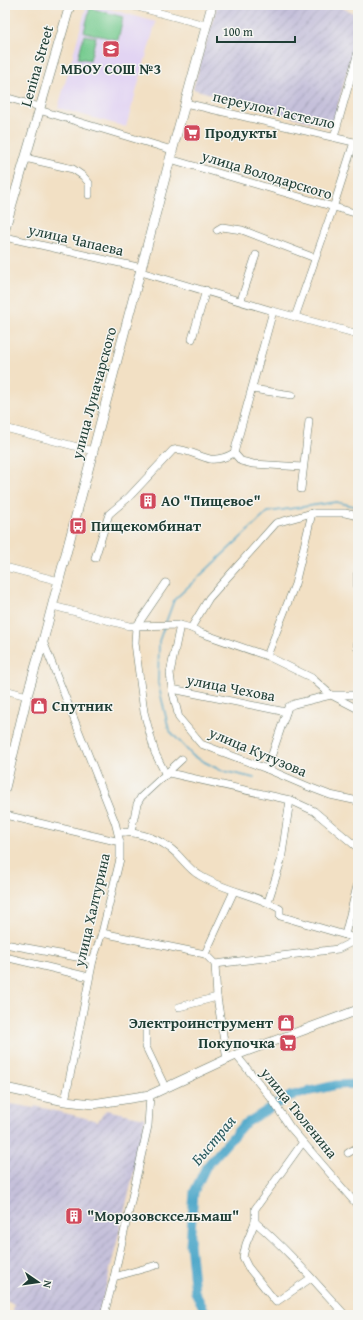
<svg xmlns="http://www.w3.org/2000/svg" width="363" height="1320" viewBox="0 0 363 1320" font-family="'Gentium Book Plus',serif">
<defs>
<pattern id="industrial-furrows" width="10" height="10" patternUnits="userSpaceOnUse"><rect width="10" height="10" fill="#c5c0da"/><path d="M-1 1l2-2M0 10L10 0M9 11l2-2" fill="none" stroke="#9f9db2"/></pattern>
</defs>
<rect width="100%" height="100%" fill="#f6f6f2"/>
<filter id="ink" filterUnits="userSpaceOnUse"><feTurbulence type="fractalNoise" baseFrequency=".025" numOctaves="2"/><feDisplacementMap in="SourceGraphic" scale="8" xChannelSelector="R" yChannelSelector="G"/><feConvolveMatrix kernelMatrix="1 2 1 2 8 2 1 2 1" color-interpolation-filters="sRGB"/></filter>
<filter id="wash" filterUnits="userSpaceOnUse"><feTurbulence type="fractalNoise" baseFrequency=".012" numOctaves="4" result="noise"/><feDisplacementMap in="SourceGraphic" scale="16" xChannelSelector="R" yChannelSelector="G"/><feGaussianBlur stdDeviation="0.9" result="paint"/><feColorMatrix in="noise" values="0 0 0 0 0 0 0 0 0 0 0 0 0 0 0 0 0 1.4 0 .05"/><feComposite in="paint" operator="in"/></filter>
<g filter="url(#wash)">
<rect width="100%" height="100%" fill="#f2e0c4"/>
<polygon fill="#e2d4f3" points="87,5 95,5 156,22 126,127 58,108"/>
<g fill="url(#industrial-furrows)">
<polygon points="217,5 336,5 358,15 358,30 332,128 193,89"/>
<polygon points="5,1103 34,1108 35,1106 98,1121 106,1110 145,1118 144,1131 99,1315 15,1315 13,1309 14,1304 5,1301"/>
</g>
<g fill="#76cb8f" stroke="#4a8462">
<polygon points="90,8 123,17 118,40 84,32"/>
<polygon points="84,35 96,37 90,60 78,58"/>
</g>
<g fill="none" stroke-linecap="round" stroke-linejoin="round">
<g stroke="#4aa5c8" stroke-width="1.5">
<polyline points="166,622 174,600 268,512 336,502 358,507"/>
<polyline points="164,627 159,641 158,683 169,730 193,756 220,770 254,778"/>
</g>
<polyline stroke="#4aa5c8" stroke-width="9" points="207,1315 195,1292 190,1244 194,1192 206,1167 243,1125 290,1096 336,1085 358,1084"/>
</g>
</g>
<g filter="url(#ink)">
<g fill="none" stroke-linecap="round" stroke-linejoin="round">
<defs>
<g id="minor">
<polyline points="130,5 205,25"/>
<polyline points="5,97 40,107"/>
<polyline points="185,103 358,143"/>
<polyline points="39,110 172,150"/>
<polyline points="334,137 358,52"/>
<polyline points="25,158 73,169 83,176 89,183 89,195"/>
<polyline points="170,159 358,214"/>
<polyline points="217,230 222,227 242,230 315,258"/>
<polyline points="5,237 142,268"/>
<polyline points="141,272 273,311 358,334"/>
<polyline points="241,300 256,255"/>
<polyline points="295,317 333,208 354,142"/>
<polyline points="192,339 206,290"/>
<polyline points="252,389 292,395"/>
<polyline points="5,428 93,451"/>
<polyline points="234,453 273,311"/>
<polyline points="234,453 241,461 253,464 303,467"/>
<polyline points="301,489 309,421"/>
<path d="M95,558L109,514L129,497L173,450C183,447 200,457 210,459C219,460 227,457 234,453"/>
<polyline points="5,567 59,581"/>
<polyline points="357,575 357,647"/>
<polyline points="166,583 136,627 135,643 144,712 155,753 166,775"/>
<polyline points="53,606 129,626 180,625 191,628 201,633 267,656 312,678 331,695 358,695"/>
<polyline points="180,625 170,673 172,689 179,718 201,744 267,769 309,787 330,795 358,801"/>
<polyline points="191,628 209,598 276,523 312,513 345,513 358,516"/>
<polyline points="43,641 115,822 120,842 120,859 102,933 93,960 65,1101"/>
<polyline points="267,656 295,584 312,513"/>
<polyline points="172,689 286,712"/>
<polyline points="5,690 27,696"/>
<polyline points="267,769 288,707 294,704 331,695 358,709"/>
<polyline points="169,773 290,800 314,811 358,848"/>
<polyline points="5,815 120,842"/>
<path d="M118,832C140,832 161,839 177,854C184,861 190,870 199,875C224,891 255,894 280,909V916L345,935"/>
<polyline points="131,832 137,804 141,797 182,759"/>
<polyline points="358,882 345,935 358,939"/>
<polyline points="268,902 281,861 290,800"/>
<polyline points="102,933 205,954 215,964 217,997 227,1060"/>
<polyline points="5,944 93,960"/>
<polyline points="205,954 234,891"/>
<polyline points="5,957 89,977"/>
<polyline points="215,964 338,949 358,939"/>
<polyline points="179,1007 217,997"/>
<polyline points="146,1029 146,1047 165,1087"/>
<polyline points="236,1055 271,1098 290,1127 358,1206"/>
<polyline points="303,1142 255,1209 255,1222 246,1244 243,1257 248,1267 276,1302 311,1278"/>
<polyline points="348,1153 358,1147"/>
<path d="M255,1222C288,1250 316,1283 345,1315"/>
<polyline points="114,1277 157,1265"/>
<polyline points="104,1315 114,1277 148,1126 150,1095"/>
</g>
<g id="major">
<polyline points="5,228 70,5"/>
<polyline points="5,788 27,696 43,641 170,159 212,5"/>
<polyline points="5,1088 65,1101 93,1104 150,1095 236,1055 358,1010"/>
</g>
</defs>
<use href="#minor" stroke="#697666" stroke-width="8"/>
<use href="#major" stroke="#697666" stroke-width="10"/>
<use href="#minor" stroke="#fff" stroke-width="7"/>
<use href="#major" stroke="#fff" stroke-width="9"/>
</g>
</g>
<defs>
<symbol id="school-square" viewBox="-11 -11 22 22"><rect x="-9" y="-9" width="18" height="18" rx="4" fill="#d1495b" stroke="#f6f6f2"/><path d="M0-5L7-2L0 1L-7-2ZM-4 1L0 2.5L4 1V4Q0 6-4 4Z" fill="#fff"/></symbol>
<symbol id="supermarket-square" viewBox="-11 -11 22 22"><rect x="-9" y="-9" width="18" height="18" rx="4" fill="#d1495b" stroke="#f6f6f2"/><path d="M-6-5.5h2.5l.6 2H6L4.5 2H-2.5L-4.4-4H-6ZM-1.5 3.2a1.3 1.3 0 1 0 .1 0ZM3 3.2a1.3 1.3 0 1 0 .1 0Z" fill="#fff"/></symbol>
<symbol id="building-square" viewBox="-11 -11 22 22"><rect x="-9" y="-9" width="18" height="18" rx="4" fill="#d1495b" stroke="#f6f6f2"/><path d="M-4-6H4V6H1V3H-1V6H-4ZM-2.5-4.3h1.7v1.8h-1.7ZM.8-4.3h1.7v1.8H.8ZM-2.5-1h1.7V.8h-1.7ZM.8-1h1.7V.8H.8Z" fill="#fff"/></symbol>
<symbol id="bus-square" viewBox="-11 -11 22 22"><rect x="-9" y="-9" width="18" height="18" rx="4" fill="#d1495b" stroke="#f6f6f2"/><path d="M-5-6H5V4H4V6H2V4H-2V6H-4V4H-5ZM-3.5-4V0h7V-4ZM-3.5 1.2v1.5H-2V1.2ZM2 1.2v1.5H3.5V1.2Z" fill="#fff"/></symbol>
<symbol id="shop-square" viewBox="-11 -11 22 22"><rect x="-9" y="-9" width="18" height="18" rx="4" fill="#d1495b" stroke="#f6f6f2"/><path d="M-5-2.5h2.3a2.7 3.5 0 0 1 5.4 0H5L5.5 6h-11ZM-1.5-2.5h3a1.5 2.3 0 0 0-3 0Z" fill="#fff"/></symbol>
</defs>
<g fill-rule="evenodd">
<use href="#school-square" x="101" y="39" width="20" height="20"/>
<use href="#supermarket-square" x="182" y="123" width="20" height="20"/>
<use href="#building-square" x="138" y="491" width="20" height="20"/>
<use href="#bus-square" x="68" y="516" width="20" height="20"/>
<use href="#shop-square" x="29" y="696" width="20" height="20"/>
<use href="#shop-square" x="276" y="1013" width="20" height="20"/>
<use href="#supermarket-square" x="278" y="1033" width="20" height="20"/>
<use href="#building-square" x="64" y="1206" width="20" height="20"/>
</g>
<g text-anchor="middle" stroke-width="3" stroke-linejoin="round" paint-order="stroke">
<g font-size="15" fill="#1f3d34" stroke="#f6f6f2">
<text transform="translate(37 66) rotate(-74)" y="5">Lenina Street</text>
<text transform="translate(274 110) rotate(13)" y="5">переулок Гастелло</text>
<text transform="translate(267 175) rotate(17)" y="5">улица Володарского</text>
<text transform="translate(76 240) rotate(13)" y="5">улица Чапаева</text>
<text transform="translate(94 393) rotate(-75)" y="5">улица Луначарского</text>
<text transform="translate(231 688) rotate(11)" y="5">улица Чехова</text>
<text transform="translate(258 752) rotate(23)" y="5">улица Кутузова</text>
<text transform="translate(92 910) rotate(-77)" y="5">улица Халтурина</text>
<text transform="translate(299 1113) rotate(51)" y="5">улица Тюленина</text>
</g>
<g font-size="15" font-weight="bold" fill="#1f3d34" stroke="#f6f6f2" text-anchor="start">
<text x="111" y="74" text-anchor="middle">МБОУ СОШ №3</text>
<text x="205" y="138">Продукты</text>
<text x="161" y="506">АО "Пищевое"</text>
<text x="91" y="531">Пищекомбинат</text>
<text x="52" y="711">Спутник</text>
<text x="273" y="1028" text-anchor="end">Электроинструмент</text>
<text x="275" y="1048" text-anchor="end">Покупочка</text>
<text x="87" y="1221">"Морозовсксельмаш"</text>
</g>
<g font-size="16" font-style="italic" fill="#2c5c60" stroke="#f6f6f2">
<text transform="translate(213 1140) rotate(-50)" y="6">Быстрая</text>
</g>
</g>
<rect width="363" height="1320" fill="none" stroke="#f6f6f2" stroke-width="20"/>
<g transform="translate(38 1282) rotate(103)" stroke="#f6f6f2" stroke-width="3" paint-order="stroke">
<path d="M0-3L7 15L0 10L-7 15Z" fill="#1f3d34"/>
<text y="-6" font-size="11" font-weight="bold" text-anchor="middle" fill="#1f3d34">N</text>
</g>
<path d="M217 36v6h78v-6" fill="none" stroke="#1f3d34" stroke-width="2"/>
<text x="223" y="36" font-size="12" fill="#1f3d34" stroke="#f6f6f2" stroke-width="3" paint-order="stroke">100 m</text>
</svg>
